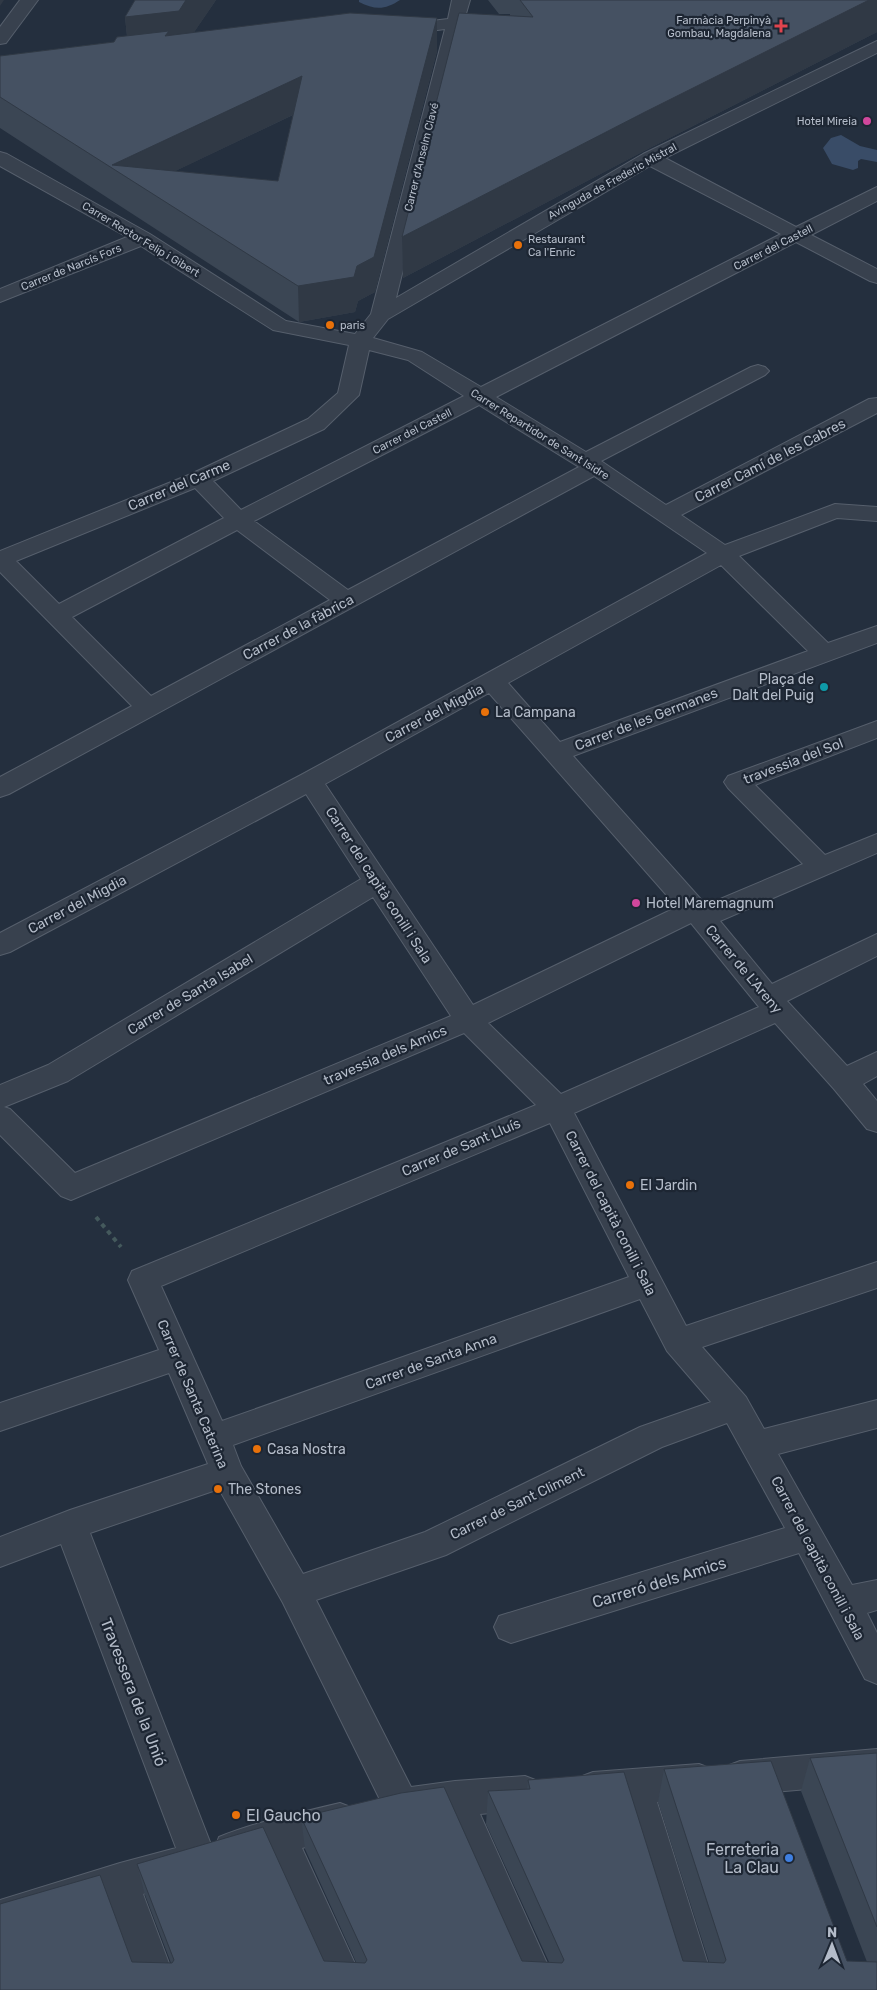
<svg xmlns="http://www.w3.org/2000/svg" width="877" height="1990" viewBox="0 0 877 1990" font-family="Rubik,sans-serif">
<rect width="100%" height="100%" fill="#242f3e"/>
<g fill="#394c67">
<path d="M359,0H400C385,10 375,10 359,2Z"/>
<polygon points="841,135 860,146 877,150 877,162 861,159 858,161 858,168 853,170 832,164 823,148 831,138"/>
</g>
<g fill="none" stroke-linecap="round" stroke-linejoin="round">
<defs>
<g id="minor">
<polygon points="20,0 38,0 6,43 0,44 0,27"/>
<path d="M452,0H470L465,17L499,18L502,22L499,26L463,28L396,298L643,154L877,41V53L665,158L796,227L877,187V201L811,235L877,269V283L870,281L796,242L496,397L586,452L751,367L758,365L765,367L769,371L765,375L601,461L666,505L869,399L877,398V413L681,515L725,545L835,504L877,507V521L837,518L739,556L828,643L877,626V643L573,756L706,905L803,864L728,788L724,782L728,776L877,721V738L755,785L825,855L877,834V853L720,921L772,984L877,934V956L787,1001L847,1066L877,1052V1076L863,1084L877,1101V1132L867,1129L834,1089L775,1023L574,1113L686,1326L877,1262V1288L702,1347L746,1397L764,1429L877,1400V1428L778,1454L852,1585L877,1580V1610L867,1613L877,1633V1684L865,1679L799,1553L511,1643L499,1638L494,1627L499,1616L785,1528L727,1423L662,1447L446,1555L316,1600L411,1787L455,1781L525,1776L538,1781L543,1793L538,1805L525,1810L480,1814L559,1990H521L445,1817L413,1822L410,1820L402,1824L389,1818L283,1603L219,1489L90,1533L217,1860L212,1873L199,1878L191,1875L189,1879L143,1894L179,1990H141L110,1904L0,1936V1900L120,1863L176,1848L61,1544L0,1567V1537L70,1510L208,1464L169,1373L0,1431V1403L159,1350L128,1280L132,1271L536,1105L464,1033L71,1200L61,1196L0,1135V1085L48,1065L361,879L306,794L10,952L0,955V933L301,775L707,553L594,476L9,794L0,797V777L132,706L0,572V551L191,474L308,419L338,393L349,345L273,330L141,246L0,302V289L127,237L0,166V152L7,154L150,234L286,321L355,334L371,314L445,29L399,35L393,34L390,30L393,26L399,25L448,19ZM650,166L781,234L481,387L422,352L373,338L388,319ZM369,350L408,360L464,396L241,510L213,481L324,429L359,395ZM479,405L579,467L348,590L254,521ZM195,488L224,518L59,604L16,561ZM237,530L330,600L151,696L72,617ZM721,565L808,651L560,742L508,683ZM489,693L677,907L473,1005L325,784ZM373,897L451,1016L75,1173L10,1109L4,1107L68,1081ZM691,923L759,1007L561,1094L488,1023ZM550,1123L629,1277L222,1421L161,1286ZM640,1299L667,1351L711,1402L640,1427L425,1532L303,1574L241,1466L233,1445Z"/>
<polygon points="877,1749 877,1783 740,1795 727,1790 722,1778 727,1766 740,1761"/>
<polygon points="699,1764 712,1769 717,1781 712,1793 699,1798 657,1802 716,1990 678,1990 622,1804 593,1806 580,1801 575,1789 580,1777 593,1772"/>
<path d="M340,1803L353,1808L358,1821L353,1834L302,1848L367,1990H329L269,1857L232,1868L219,1863L214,1850L219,1837C258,1821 299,1813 340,1803Z"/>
</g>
</defs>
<use href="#minor" stroke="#565f6c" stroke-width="2"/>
<polyline stroke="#44595c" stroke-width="4" stroke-dasharray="4.5 4.5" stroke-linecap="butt" points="96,1217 121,1247"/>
<use href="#minor" fill="#38414e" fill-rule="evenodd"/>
</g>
<g fill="#3b4654" fill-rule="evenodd">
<path d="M216,0L194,32L437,51L375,292L358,301L355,312L299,322L0,128V56L114,42L127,36L125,17ZM293,115L278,181L175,171Z"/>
<polygon points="488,0 877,0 877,32 642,152 403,278 402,237 510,16 510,14 499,14"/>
<polygon points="877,1753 877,1990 132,1962 171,1963 145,1895 137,1864 324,1961 356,1962 305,1849 301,1817 522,1961 549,1962 486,1824 488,1791 527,1789 528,1780 683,1961 709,1962 658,1802 664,1769 847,1961 867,1962 801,1791 810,1758"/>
</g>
<g fill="#303945">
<polygon points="0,0 4,0 0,6"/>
<polygon points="186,0 216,0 182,50 129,56 125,17"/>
<polygon points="869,0 877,0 877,32 642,152 403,278 402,237 645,112"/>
<polygon points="437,18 437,51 375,292 358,301 355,312 299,322 298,286 357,266"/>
<polygon points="302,76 303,110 142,187 112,165"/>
</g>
<g fill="#455162" stroke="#303945" fill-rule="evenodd">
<polygon points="135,0 186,0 179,11 125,17"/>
<polygon points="520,0 869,0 645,112 402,237 459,13 533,17"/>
<path d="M350,13L437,18L374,257L357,266L354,277L298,286L0,97V56L114,42L117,37L169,31L165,36ZM302,76L278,181L112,165Z"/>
<polygon points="877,1753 877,1927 810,1758"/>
<polygon points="771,1761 847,1961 877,1962 877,1990 0,1990 0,1904 100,1875 132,1962 172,1963 174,1960 137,1864 263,1827 324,1961 365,1963 367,1960 301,1817 401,1793 444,1787 522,1961 562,1963 564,1960 488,1791 530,1789 528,1780 624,1772 683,1961 724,1963 726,1960 664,1769"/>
</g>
<path fill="#e0444e" stroke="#1d2633" stroke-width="2" d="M778.5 18.5h5v5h5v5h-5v5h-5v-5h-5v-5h5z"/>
<g fill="#d1479c" stroke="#1d2633" stroke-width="2">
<circle cx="867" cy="121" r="5"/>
<circle cx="636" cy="903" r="5"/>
</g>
<g fill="#e8710a" stroke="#1d2633" stroke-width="2">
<circle cx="518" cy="245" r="5"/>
<circle cx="330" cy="325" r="5"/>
<circle cx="485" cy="712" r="5"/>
<circle cx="630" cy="1185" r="5"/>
<circle cx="257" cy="1449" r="5"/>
<circle cx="218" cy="1489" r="5"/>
<circle cx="236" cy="1815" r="5"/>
</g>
<circle fill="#0f9aa8" stroke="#1d2633" stroke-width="2" cx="824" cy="687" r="5"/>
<circle fill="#3f7fe0" stroke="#1d2633" stroke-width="2" cx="789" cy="1858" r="5"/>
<g text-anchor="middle" stroke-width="4.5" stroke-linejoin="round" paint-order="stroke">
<g font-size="11" fill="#b4bcc9" stroke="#1d2633" text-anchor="end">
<text x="771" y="24">Farmàcia Perpinyà<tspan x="771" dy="13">Gombau, Magdalena</tspan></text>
<text x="857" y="125">Hotel Mireia</text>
<text x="528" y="243" text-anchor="start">Restaurant<tspan x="528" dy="13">Ca l'Enric</tspan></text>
<text x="340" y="329" text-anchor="start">paris</text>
</g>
<g font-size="11" fill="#b4bcc9" stroke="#1d2633">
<text transform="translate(421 157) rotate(-76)" y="4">Carrer d'Anselm Clavé</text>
<text transform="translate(612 181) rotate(-29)" y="4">Avinguda de Frederic Mistral</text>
<text transform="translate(141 239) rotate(31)" y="4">Carrer Rector Felip i Gibert</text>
<text transform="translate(773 247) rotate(-27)" y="4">Carrer del Castell</text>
<text transform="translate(71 267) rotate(-22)" y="4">Carrer de Narcís Fors</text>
<text transform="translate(412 431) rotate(-27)" y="4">Carrer del Castell</text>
<text transform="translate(540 434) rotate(32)" y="4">Carrer Repartidor de Sant Isidre</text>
</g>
<g font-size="14" fill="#b4bcc9" stroke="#1d2633">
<text transform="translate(770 460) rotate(-27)" y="5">Carrer Camí de les Cabres</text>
<text transform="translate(179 485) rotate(-23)" y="5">Carrer del Carme</text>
<text transform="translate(298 627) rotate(-28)" y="5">Carrer de la fàbrica</text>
<text transform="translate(434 713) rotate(-28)" y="5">Carrer del Migdia</text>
<text transform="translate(646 719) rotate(-21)" y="5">Carrer de les Germanes</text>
<text transform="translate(793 761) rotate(-21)" y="5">travessia del Sol</text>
<text transform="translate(379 885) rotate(57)" y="5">Carrer del capità conill i Sala</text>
<text transform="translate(77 904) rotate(-28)" y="5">Carrer del Migdia</text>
<text transform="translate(744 969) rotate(50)" y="5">Carrer de L'Areny</text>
<text transform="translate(190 994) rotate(-31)" y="5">Carrer de Santa Isabel</text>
<text transform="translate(385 1055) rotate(-23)" y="5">travessia dels Amics</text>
<text transform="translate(461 1147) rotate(-23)" y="5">Carrer de Sant Lluís</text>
<text transform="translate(611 1213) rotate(63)" y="5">Carrer del capità conill i Sala</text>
<text transform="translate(431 1361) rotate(-20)" y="5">Carrer de Santa Anna</text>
<text transform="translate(193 1394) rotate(67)" y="5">Carrer de Santa Caterina</text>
<text transform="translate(517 1503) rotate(-26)" y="5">Carrer de Sant Climent</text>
<text transform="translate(818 1558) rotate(62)" y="5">Carrer del capità conill i Sala</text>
</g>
<g font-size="14" fill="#b4bcc9" stroke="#1d2633" text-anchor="start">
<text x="814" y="684" text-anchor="end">Plaça de<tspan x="814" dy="16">Dalt del Puig</tspan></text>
<text x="495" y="717">La Campana</text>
<text x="646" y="908">Hotel Maremagnum</text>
<text x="640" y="1190">El Jardin</text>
<text x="267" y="1454">Casa Nostra</text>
<text x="228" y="1494">The Stones</text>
</g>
<g font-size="16" fill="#b4bcc9" stroke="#1d2633">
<text transform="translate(659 1582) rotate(-17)" y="6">Carreró dels Amics</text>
<text transform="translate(134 1692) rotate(69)" y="6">Travessera de la Unió</text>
</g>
<g font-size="16" fill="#b4bcc9" stroke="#1d2633" text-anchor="start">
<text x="246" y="1821">El Gaucho</text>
<text x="779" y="1855" text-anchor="end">Ferreteria<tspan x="779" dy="18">La Clau</tspan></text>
</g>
</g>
<g transform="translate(832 1945) rotate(1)" stroke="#1d2633" stroke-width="4" paint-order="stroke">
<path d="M0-4L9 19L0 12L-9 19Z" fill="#b4bcc9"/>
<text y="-8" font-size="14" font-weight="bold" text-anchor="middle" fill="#b4bcc9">N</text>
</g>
</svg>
